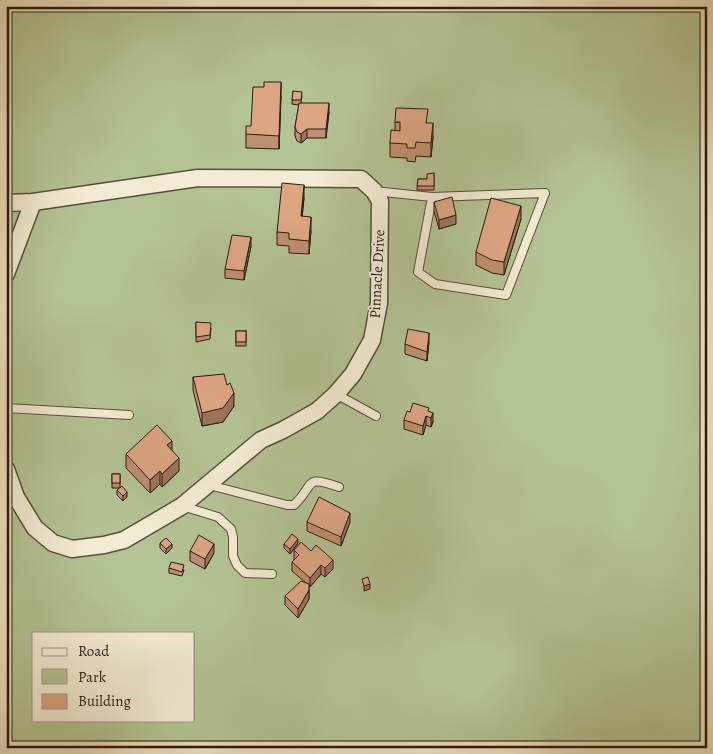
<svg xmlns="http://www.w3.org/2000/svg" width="713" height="754" viewBox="0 0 713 754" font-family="Alegreya,serif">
<rect width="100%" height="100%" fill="#ede1bd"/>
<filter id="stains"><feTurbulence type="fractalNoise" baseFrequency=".004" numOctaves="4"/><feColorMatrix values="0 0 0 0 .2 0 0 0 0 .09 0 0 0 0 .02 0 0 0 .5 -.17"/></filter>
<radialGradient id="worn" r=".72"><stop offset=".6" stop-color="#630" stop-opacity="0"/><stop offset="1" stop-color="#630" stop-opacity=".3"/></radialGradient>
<path fill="#b4c394" stroke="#6e6e54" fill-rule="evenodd" d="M6,6H707V748H6ZM34,633H194V720H34Z"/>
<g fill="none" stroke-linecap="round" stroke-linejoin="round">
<defs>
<g id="service">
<polyline points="374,191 432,197 545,193 506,295 435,284 418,272 432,197"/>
<polyline points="336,394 376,416"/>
<polyline points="6,408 129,415"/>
<path d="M209,485L287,505H294C316,485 302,474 339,487"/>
<polyline points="182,506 218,517 231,529 233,537 233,556 237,565 245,573 272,574"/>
</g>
<g id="minor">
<polyline points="6,203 33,202 198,178 361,179 374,191 380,201 379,303 372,340 353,374 336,394 317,411 283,430 261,440 182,506 124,540 104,545 72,549 53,543 35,528 16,497 6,469"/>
<polyline points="6,274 33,202"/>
</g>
</defs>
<use href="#service" stroke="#5a4c3e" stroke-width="10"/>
<use href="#minor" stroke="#5a4c3e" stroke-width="19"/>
<use href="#service" stroke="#f3ecd4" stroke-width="8"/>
<use href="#minor" stroke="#f3ecd4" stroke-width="16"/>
</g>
<g fill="#be8f70" stroke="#291a13">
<polygon points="293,91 302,96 301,103 329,112 326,138 307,138 301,143 297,141 295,136 295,127 299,105 292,104"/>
<polygon points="281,96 279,149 246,148 246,134 251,126"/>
<polygon points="395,122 428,123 433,137 431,157 416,156 415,162 407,161 407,158 390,157 390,143 395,131"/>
<polygon points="434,173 434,190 417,190 418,179 427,179"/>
<polygon points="304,198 302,216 311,231 309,254 289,253 289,246 277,245 277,232"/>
<polygon points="434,202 456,224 439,229 434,211"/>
<polygon points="521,219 504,275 492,273 476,265 476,252"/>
<polygon points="251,246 244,280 225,278 225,269"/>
<polygon points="196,322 211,328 210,339 196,342"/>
<rect x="236" y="331" width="10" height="15"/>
<polygon points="429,342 427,361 405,354 405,344"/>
<polygon points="193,377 227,385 234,406 223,422 202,426 193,390"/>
<polygon points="429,411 433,422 431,427 426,425 423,435 404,429 404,420 410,412"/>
<polygon points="172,450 179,471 162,487 160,484 150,493 126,468 126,454"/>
<polygon points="112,474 120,474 120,487 127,497 123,501 117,495 117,490 120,488 112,488"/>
<polygon points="307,522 350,522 341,546 307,531"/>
<polygon points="160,543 172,548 166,554 160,548"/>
<polygon points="298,543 290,554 284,548 284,544"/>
<polygon points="294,550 333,569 325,577 321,574 310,587 309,585 309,599 298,618 285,605 285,596 306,583 292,571 292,562 294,560"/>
<polygon points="190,551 214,553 205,569 190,561"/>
<polygon points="169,568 184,570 182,576 169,573"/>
</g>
<g fill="#9b745b" stroke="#291a13">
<polygon points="281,82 281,96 279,149 279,136"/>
<polygon points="329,103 329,112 326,138 326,129"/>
<polygon points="433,123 433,137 431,157 431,143"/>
<polygon points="307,129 307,138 301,143 301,134"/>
<polygon points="304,185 304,198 301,230 301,216"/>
<polygon points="521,206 521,219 504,275 504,262"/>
<polygon points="456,215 456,224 439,229 439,220"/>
<polygon points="311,217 311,231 309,254 309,241"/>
<polygon points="251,237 251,246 244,280 244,271"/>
<polygon points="429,333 429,342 427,361 427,352"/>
<polygon points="234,393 234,406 223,422 202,426 202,413"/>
<polygon points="433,413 433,422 431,427 431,418"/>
<polygon points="426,416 426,425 423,435 423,426"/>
<polygon points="172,441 172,455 167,445"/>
<polygon points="179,458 179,471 162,487 162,474"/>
<polygon points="160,471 160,484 150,493 150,480"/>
<polygon points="127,492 127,497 123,501 123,496"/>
<polygon points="350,513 350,522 341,546 341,537"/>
<polygon points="298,539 298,543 290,554 290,549"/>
<polygon points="172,544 172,548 166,554 166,549"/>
<polygon points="214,544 214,553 205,569 205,559"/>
<polygon points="333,560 333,569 325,577 325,568"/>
<polygon points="321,565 321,574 310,587 310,578"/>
<polygon points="370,584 370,589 364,591 364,586"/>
<polygon points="309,590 309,599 298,618 298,609"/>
</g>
<g fill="#dda682" stroke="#291a13">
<polygon points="264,82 281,82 279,136 246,134 246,126 251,126 253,87 264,87"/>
<polygon points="293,91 302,92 301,100 292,100"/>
<polygon points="299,103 329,103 326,129 307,129 301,134 297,132 295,127"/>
<polygon points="396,108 428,109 426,123 433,123 431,143 416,142 415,148 407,148 407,144 390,143 391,130 400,131 400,122 395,122"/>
<polygon points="434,173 434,186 417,186 418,179 427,179 427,174"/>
<polygon points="282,183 304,185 301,216 311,217 309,241 289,239 289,233 277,232"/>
<polygon points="452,197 456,215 439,220 434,202"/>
<polygon points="491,198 521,206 504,262 492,260 476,252"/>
<polygon points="232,235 251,237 244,271 225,269"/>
<polygon points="196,322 211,323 210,335 196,337"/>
<polygon points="408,329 429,333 427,352 405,344"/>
<rect x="236" y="331" width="10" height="11"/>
<polygon points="224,374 227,385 230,383 234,393 223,408 202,413 193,377"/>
<polygon points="413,403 429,408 428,411 433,413 431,418 426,416 423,426 404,420 407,411 410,412"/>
<polygon points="157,425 172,441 167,445 179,458 162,474 160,471 150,480 126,454"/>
<rect x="112" y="474" width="8" height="9"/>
<polygon points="122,486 127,492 123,496 117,490"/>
<polygon points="319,497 350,513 341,537 307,522"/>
<polygon points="292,534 298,539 290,549 284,544"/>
<polygon points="199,535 214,544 205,559 190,551"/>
<polygon points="166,538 172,544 166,549 160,543"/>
<polygon points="301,542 311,551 316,545 333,560 325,568 321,565 310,578 292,562 299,555 294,550"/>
<polygon points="171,562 184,565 182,572 169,568"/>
<polygon points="368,577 370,584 364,586 362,579"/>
<polygon points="301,581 309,584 309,590 298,609 285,596"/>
</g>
<g text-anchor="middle" stroke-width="4" stroke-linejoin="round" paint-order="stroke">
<g font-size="15" fill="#291a13" stroke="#f3ecd4">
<text transform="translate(377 274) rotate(-87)" y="5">Pinnacle Drive</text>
</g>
</g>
<rect width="713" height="754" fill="none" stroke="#ede1bd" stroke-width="25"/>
<rect x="8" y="8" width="698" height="739" fill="none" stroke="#291a13" stroke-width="2.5"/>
<rect x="12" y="12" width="688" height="729" fill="none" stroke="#291a13"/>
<rect x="32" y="632" width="162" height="90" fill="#f3ecd4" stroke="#a29887"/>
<rect x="42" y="648" width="25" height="8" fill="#f3ecd4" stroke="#a29887"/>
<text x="78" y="656" font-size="15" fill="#291a13">Road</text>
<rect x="42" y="669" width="25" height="15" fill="#b4c394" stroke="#a29887"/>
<text x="78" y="682" font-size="15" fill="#291a13">Park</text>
<rect x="42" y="694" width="25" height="15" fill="#dda682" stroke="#a29887"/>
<text x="78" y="706" font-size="15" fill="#291a13">Building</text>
<rect width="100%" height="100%" filter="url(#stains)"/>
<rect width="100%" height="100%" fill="url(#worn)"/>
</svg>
